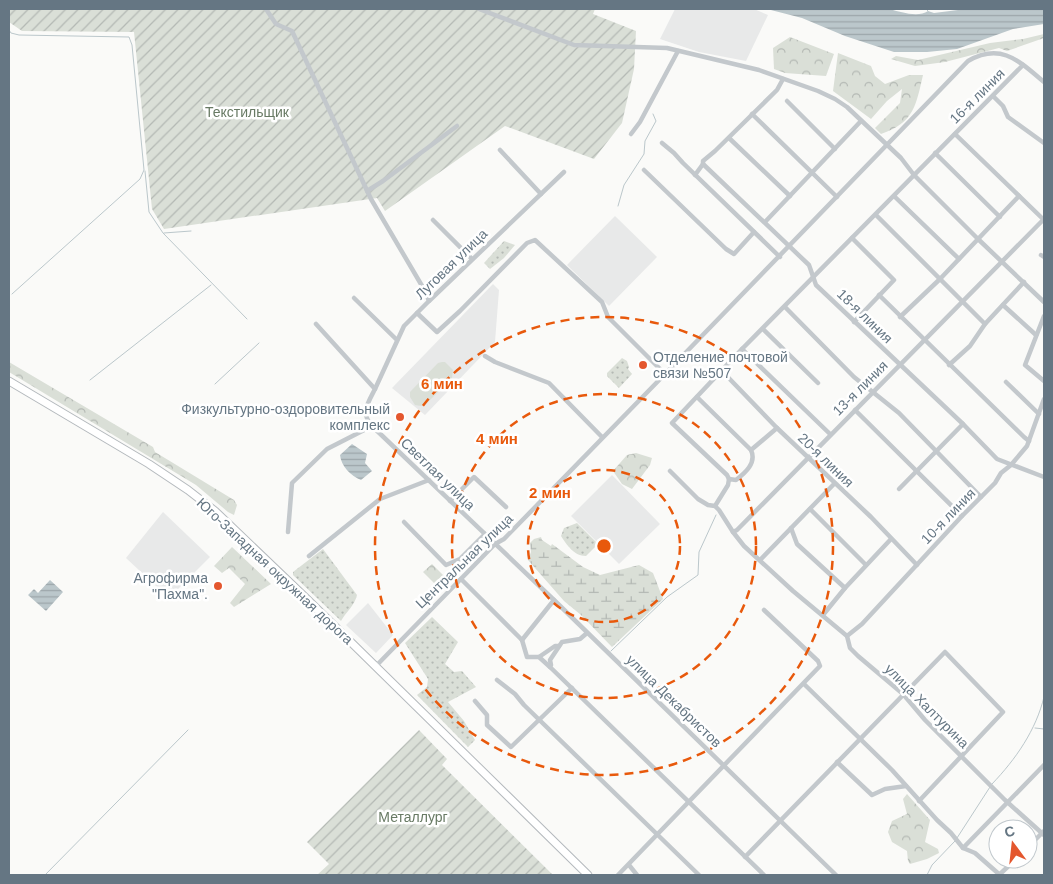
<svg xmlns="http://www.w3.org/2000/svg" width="1053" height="884" viewBox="0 0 1053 884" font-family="Helvetica,sans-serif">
<defs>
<pattern id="grass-dots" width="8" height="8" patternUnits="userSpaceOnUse" patternTransform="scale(1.25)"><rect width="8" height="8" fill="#dadfd7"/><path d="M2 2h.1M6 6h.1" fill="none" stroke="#b4b9b4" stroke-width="1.8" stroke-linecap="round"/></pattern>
<pattern id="forest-crowns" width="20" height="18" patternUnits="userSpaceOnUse" patternTransform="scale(1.25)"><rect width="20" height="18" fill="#dadfd7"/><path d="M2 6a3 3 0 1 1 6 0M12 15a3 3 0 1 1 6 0" fill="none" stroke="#b4b9b4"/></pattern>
<pattern id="wetland-marsh" width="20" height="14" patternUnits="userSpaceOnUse" patternTransform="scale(1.25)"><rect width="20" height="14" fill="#dadfd7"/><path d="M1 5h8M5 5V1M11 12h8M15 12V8" fill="none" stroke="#b4b9b4"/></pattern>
<pattern id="garden-furrows" width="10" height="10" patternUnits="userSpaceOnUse" patternTransform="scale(1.25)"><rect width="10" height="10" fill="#dadfd7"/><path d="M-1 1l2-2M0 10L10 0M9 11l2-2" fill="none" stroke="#b4b9b4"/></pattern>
<pattern id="water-rules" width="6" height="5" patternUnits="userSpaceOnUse" patternTransform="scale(1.25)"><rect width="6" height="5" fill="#bbc7cb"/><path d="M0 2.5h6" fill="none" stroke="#9ca6aa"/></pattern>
</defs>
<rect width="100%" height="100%" fill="#fafaf8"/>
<g fill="#e8e9e9">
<polygon points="675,9 754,9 768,15 746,61 699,52 660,39"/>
<polygon points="615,216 657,257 609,306 567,265"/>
<polygon points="493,284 499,290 495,342 425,415 392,388"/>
<polygon points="612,475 660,524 619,564 571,516"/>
<polygon points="163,512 210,557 169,598 126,558"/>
<polygon points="368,603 393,635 376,653 346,625"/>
</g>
<g fill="url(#grass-dots)">
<polygon points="504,241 515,245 504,258 490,269 484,263"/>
<polygon points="622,358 627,361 629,367 628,369 632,374 619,388 607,376 607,373"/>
<path d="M577,523L598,544L586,556C574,556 567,545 561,536L564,528Z"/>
<path d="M323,549L357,595C355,605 346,612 341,621L293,575V572Z"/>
<polygon points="432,617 458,642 445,664 454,672 462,671 476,687 448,702 464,721 475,740 468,747 417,695 427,687 428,679 405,643"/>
</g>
<g fill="url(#forest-crowns)">
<polygon points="1044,34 1044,38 1007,51 999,48 945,62 915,66 891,59 896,56 918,60 990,43 1023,39"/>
<polygon points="790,37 834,54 826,76 785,73 774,69 773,48"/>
<path d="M838,53L871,66L875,76L885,84L909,75H923C916,105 914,123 881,134L875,128L900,103L902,89L887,101L871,119L833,91Z"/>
<polygon points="9,362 153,447 155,452 234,500 237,505 234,515 228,512 196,485 9,372"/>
<polygon points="636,453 652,458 650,465 632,489 622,484 613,471 627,455"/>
<polygon points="232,547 271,584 234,607 230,603 245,584 229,568 222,573 214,566"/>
<polygon points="432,564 447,579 438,587 423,572"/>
<polygon points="907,794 930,820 925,842 938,849 939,853 927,859 910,864 908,861 907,851 892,842 888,832 892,821 907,814 903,799"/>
</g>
<polygon fill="url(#wetland-marsh)" points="541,537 542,540 551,546 552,544 583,567 600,575 639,565 653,573 663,599 612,647 581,615 564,601 528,560 531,552 530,543 534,539"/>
<g fill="url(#garden-furrows)">
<polygon points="9,9 595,9 593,14 636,31 634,69 622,123 594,159 505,126 385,211 377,198 164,229 152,209 134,32 22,31 9,22"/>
<polygon points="419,730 447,759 442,765 553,875 317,875 329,864 307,842"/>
</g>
<polygon fill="#dadfd7" points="442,362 445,362 453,370 452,378 426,404 421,406 415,405 410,397 410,392 438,363"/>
<g fill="url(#water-rules)">
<path d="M767,9H889C901,12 918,18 928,11L934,13L966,9H1044V24L1013,29L957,49L927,52H894L845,36L802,18Z"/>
<path d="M352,444L367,454L365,463L372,471L361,480C351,476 341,466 340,455Z"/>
<polygon points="50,580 63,592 46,611 28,595 34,589 38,593"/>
</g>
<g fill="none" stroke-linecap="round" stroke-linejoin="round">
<g stroke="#bbc7cb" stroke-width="1">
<polyline points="926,9 928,11"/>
<polyline points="9,30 11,33 19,35 129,37 132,45 144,170 140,179 12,294"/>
<polyline points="145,171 149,212 163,233 247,319"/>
<polyline points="618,206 624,185 644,154 645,141 656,121 653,114"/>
<polyline points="164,233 191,231"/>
<polyline points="90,380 211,285"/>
<polyline points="215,384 259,343"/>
<polyline points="611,651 667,597 698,575 699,552 716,515"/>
<polyline points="1035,728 1044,729"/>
<path d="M992,784C1016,759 1036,730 1044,697"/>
<polyline points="957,838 990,787"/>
<polyline points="45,875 188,730"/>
<polyline points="927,875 932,865 955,841"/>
</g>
<defs>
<polyline id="highway" points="9,381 149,464 188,490 215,511 306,598 588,875"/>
</defs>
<use href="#highway" stroke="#b4b9bd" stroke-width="9"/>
<g stroke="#c3c8cc" stroke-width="4.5">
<polyline points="266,9 276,24 292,31 371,199 425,291 429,301"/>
<polyline points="479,9 574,45 667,48 759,70 818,91 835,99 847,107 901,158 914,175 978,239 1044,302"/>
<polyline points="993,96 1003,106 1008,117 1044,143"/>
<polyline points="787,101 835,149"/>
<polyline points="752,114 837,197"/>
<polyline points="631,134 640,122 678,51"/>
<polyline points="955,134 1044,220"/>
<polyline points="729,138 790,196"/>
<polyline points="662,143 674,153 683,163 780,257"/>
<polyline points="500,150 541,194"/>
<polyline points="935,153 1000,217"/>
<polyline points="703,164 809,265 816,285 963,424 997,459 1044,477"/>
<polyline points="644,170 726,249 734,254 754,232"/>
<polyline points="695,175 703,164 703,161 715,151 777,90 783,79"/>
<polyline points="367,191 383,181 457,126"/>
<polyline points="894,196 959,259"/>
<polyline points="876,215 985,324"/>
<polyline points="433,220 472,259"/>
<polyline points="765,222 861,121"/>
<polyline points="852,238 894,280 854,322"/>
<polyline points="1041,255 1044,257"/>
<polyline points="879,295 1024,437 1029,441"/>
<polyline points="354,298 397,340"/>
<polyline points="1003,305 1036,335"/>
<polyline points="785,307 854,377 899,413 981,497"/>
<polyline points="417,313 437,332 460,311 527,243 535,240 602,302 608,317 665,374"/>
<polyline points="1044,316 1025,365 1044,381"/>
<polyline points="900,317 940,279 1019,196"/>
<path d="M316,324L375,389C368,403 360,413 372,426L554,600L836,875"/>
<polyline points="763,329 818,383"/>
<polyline points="742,349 830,434"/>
<polyline points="485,356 495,362 549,383 602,437"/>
<polyline points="949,365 970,346 985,324 1024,282"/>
<polyline points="721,370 777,428 871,517 917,565"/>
<polyline points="1006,382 1039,414"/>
<polyline points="375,389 404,326 429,301 564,172"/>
<polyline points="697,397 751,450"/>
<polyline points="855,410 962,516"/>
<polyline points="670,471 698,499 708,505 715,506 719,510 733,532 737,530 1043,220"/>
<polyline points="729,479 727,475 672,423 742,349 1023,65"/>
<polyline points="899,489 963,424"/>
<polyline points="450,501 474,477 506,507"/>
<path d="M715,506L728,485L729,479L736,480C745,473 757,463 751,450L777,428"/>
<polyline points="810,509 866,565"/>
<polyline points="404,522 446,565 460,559 485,534"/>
<polyline points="791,528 797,544 845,588"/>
<polyline points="288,532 292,483 327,449 372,426"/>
<polyline points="733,532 744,546 793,591 847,636 850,648 858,656 903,694 925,720 1005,800 1044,835"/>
<polyline points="309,556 380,499 429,480"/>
<polyline points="760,560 834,484"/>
<polyline points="461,579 522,640"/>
<polyline points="823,615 845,588 891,539"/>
<polyline points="587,633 580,639 562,642 550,660 551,665 550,667 764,875"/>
<polyline points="847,636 862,624 962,516 995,483 1001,473 1011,465 1027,446 1044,399"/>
<polyline points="522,640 554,600"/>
<polyline points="522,640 527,657 539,657 550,667"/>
<polyline points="539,657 555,646 559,646"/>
<path d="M375,667L495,544L504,539L665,374L968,61C1001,42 1019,61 1044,82"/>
<polyline points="497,680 515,694 524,705 699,875"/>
<polyline points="804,684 892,770 937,820 951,833 963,848 975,853 1000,875"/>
<polyline points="475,701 487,715 487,725 511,747 572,688"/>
<polyline points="837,762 872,795 885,789 906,786"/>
<polyline points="1028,847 1044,831"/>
<polyline points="963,848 1044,765"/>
<polyline points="745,857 945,652 1003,712 919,801"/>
<polyline points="629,865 637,875"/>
<polyline points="618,875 820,666 818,661 764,610"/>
<polyline points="999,875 1016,859"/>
</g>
<use href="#highway" stroke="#fff" stroke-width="7"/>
</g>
<g fill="none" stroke="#e8590c" stroke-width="2.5" stroke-dasharray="9 6">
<circle cx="604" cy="546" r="76"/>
<circle cx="604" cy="546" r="152"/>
<circle cx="604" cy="546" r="229"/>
</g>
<g fill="#e4572e" stroke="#fff" stroke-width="2">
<circle cx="643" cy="365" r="5"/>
<circle cx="400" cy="417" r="5"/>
<circle cx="218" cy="586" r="5"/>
</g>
<g text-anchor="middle" stroke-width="5" stroke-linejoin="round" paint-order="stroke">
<g font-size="14" fill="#657683" stroke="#fff">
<text transform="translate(977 96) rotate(-45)" y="5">16-я линия</text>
<text transform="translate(451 264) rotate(-44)" y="5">Луговая улица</text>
<text transform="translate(865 316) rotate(44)" y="5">18-я линия</text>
<text transform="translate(860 388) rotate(-45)" y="5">13-я линия</text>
<text transform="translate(826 460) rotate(44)" y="5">20-я линия</text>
<text transform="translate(438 474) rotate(44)" y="5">Светлая улица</text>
<text transform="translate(948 516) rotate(-46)" y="5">10-я линия</text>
<text transform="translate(464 561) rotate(-44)" y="5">Центральная улица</text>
<text transform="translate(275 571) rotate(43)" y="5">Юго-Западная окружная дорога</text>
<text transform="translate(674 701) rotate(44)" y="5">улица Декабристов</text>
<text transform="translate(927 706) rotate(45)" y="5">улица Халтурина</text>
</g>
<g font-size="14" fill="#687a64" stroke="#fff">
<text x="247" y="117">Текстильщик</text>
<text x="413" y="822">Металлург</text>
</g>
<g font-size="14" fill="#657683" stroke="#fff" text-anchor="end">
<text x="653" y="362" text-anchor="start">Отделение почтовой<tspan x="653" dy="16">связи №507</tspan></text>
<text x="390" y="414">Физкультурно-оздоровительный<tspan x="390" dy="16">комплекс</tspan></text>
<text x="208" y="583">Агрофирма<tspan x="208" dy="16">"Пахма".</tspan></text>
</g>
</g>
<circle cx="604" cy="546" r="8" fill="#e8590c" stroke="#fff" stroke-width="2.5"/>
<g font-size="15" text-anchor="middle" font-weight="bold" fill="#e8590c" stroke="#fff" stroke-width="5" stroke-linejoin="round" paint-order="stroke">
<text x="442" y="389">6 мин</text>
<text x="497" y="444">4 мин</text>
<text x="550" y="498">2 мин</text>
</g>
<rect width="1053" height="884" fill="none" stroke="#657683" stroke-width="20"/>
<g transform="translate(1013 844) rotate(345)"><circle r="24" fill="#ffffff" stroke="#c1c8cd"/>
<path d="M0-4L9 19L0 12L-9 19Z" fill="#e4572e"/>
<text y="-8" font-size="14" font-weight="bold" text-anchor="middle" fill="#657683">С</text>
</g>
</svg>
